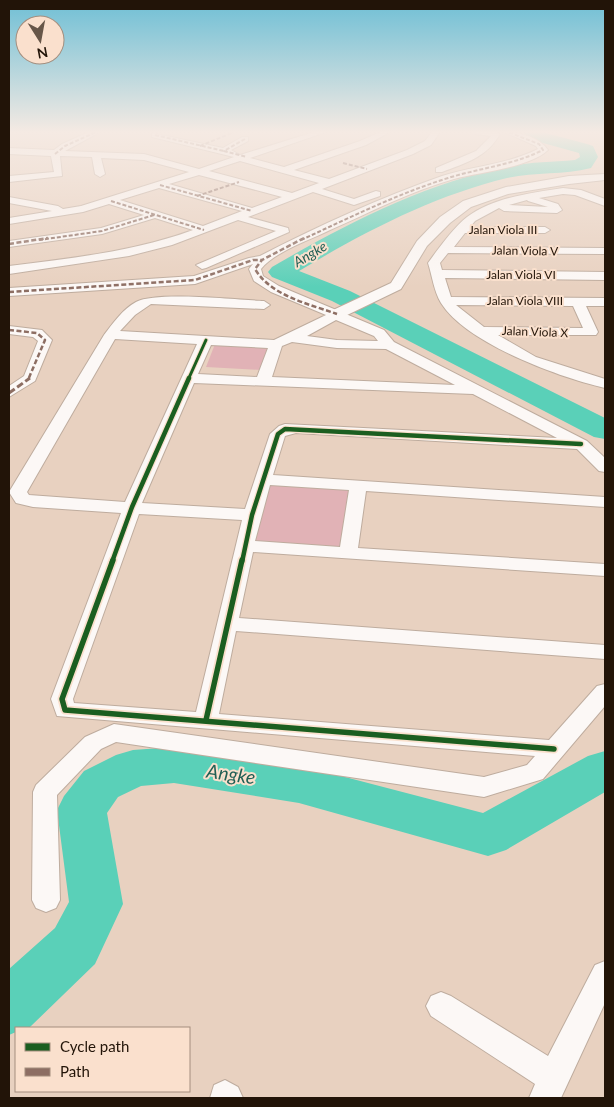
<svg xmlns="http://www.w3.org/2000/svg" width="614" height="1107" viewBox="0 0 614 1107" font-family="Lato,sans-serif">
<rect width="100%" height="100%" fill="#e8d1c0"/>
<g fill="#e1b2b6">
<polygon points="215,344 268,347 261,370 206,367"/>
<polygon points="268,482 352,489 343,548 255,542"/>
</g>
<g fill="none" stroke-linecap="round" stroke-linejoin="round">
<g fill="#5ad0b8" fill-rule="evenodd">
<path d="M522,132H542L587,144L593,146L598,157L591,168C563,175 535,172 507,178C433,196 364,232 299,271L350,291L605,418V439L594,437L332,301L272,277L268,272L272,267C346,224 425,183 510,166C531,162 553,162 575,160L580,157L579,153L536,141Z"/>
<polygon points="174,747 299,765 483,813 588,756 605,751 605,792 506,850 488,856 299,803 174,783 141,786 118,797 107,813 123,904 95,964 30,1027 16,1028 16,1032 9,1035 9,969 55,928 69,902 57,810 64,796 84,771 116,755 133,750"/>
</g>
<defs>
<g id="minor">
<path d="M89,132H100L65,151L144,154L199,169L234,157L152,137V133L223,148L242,137H248V141L231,150L240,155L314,132H326L250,158L284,167L360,141L380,132H390L366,145L294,170L329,179L407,150L425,141L432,132H440L431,145L413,154L322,189L354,199L376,191L380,192V196L354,205L313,192L248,217L288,228L289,232L206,268L202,269L196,265L276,231L238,220L172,245L129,256L9,274V266C71,258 133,252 193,230L155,218L102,234L9,247V241L101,228L144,215L109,204L83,212L9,224V218L52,211L9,203V197L58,206L63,209L81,206L189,172L144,160L101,158L105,174L100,177L95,174L92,157L60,156L62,176L9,182V176L54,172L51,156L9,154V148L54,150L62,144ZM240,161L319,183L292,193L209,171ZM199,175L282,197L252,208L169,184ZM159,188L242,211L203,226L120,200Z"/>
<path d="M474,132H497L500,134C487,157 466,163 442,172H436V168L476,151L491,136L475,134Z"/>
<path d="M504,132C519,132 539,137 548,150C529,168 479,172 454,179C411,191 371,212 330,230C310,240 274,252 261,269L263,276L279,286L384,330L394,342L587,441L605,458V472L599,471L577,449L296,433L285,436L273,475L605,497V507L366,491L358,548L605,564V576L253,552L239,618L605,645V659L236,631L219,714L549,740L597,686L605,684V706L543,779L484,797L116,742L101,749L57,795L60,900L56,908L46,912L36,908L32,900L33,792L36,785L85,737L114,724L484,777L527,765L535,756L57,716L51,699L121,513L33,507L16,503L9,492L104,335C113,323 123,309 136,302C157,291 237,300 264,301L270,305L264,309L151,304L135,315L120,331L274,340L326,315L271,292L254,281L249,269L253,264L195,284L9,296V288L194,276L249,258L260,256C318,226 380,198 442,176C474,166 508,164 538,149L536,146ZM336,320L374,336L378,341L337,340L307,336ZM115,339L197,344L125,502L29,495L27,492ZM292,342L337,348L386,349L455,385L272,377L282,346ZM211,345L268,348L257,377L198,374ZM194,383L473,394L557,438L285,424L279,426L270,434L245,509L142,503ZM270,485L349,490L340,547L255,541ZM139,514L242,520L196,712L74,703L73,699Z"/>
<path d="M563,188L581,190L605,199V206L575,195L563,194L539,198L558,204L562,210L557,213L504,211L499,208L475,221L470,227H545L550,230L545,233H465L454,247L605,248V254L448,253L440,263L442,270L605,272V280L445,278L451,297L605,298V306H586L598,332L596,335H498L536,357L605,379V388C559,377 467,344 441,303C434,292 432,275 428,263C438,249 454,227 467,217C493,197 532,193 563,188ZM527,200L528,201L548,207L509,205ZM456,305L573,306L583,328L484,327Z"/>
<polygon points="9,326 42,330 52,340 35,381 9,397 9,386 24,376 38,341 33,337 9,334"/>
<polygon points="605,961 605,1003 561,1098 529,1098 535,1084 431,1016 426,1006 431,996 441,992 451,996 548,1056 595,965"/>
<polygon points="225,1080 238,1087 243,1098 210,1098 214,1085"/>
</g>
<polygon id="tertiary" points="605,174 605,180 569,184 508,194 471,207 450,223 427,246 401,289 343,317 337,319 329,314 331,311 391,283 417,241 440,217 463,201 506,187 569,176"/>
</defs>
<use href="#minor" stroke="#beac9e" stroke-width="2"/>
<use href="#tertiary" stroke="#beac9e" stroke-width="2"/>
<use href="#minor" fill="#fcf8f6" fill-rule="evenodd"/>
<use href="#tertiary" fill="#fcf8f6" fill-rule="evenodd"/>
<g stroke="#8d6e63" stroke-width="2" stroke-dasharray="4 2" stroke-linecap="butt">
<polyline points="155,135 224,151"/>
<polyline points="245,139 224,151 247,157"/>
<polyline points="200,146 234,132"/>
<polyline points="55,154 65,146 96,132"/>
<polyline points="343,163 367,169"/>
<polyline points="160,185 252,211"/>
<polyline points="197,196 239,182"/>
<polyline points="111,201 204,230"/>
<polyline points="39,240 102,231 154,215"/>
<path d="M301,240C349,218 397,194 448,178C480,168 513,165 543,150L539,144L508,132"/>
</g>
<g stroke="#8d6e63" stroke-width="2.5" stroke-dasharray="5 2.5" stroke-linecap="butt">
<path d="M304,238L262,260L255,269C271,296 309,304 337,314"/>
<polyline points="9,244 48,238"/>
<polyline points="9,292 195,280 253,260 262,260"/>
<polyline points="9,330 37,333 45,340 28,380"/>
</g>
<polyline stroke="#8d6e63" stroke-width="3" stroke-dasharray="7 3" stroke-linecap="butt" points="9,393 30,378"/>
<defs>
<polyline id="cycleway-far2" points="188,380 206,340"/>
<g id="cycleway-far1">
<polyline points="112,562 132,507 189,378"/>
<polyline points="242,562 252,515 278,434 285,429 581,444"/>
</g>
<g id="cycleway">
<polyline points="113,560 62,699 65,710 554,749"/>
<polyline points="206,720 242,560"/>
</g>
</defs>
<use href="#cycleway-far2" stroke="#fae0cd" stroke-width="5"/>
<use href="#cycleway-far1" stroke="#fae0cd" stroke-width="7"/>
<use href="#cycleway" stroke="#fae0cd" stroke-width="9"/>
<use href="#cycleway-far2" stroke="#1b5e20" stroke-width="3"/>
<use href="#cycleway-far1" stroke="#1b5e20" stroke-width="4.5"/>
<use href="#cycleway" stroke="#1b5e20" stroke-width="5.5"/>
</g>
<linearGradient id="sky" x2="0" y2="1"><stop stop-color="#6fbfd5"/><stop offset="0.46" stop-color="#f5eae3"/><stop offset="1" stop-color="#f5eae3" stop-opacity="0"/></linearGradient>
<rect width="614" height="287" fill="url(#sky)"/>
<g text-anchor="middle" stroke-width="4" stroke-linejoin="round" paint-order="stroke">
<g font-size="12" fill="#221408" stroke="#fae0cd">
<text x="503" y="234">Jalan Viola III</text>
<text transform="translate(525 251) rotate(1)" y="4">Jalan Viola V</text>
<text x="521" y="279">Jalan Viola VI</text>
<text x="525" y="305">Jalan Viola VIII</text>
<text transform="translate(535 332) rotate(2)" y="4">Jalan Viola X</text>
</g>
<g font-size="14" font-style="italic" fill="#205f54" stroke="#fae0cd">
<text transform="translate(310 254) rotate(-31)" y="5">Angke</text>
</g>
<g font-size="19" font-style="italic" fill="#205f54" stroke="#fae0cd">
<text transform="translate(231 774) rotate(8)" y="7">Angke</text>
</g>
</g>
<rect width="614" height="1107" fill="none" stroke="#221408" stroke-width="20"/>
<rect x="15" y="1027" width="175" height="65" fill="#fae0cd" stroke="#a48e7e"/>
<rect x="25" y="1043" width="25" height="8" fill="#1b5e20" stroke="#a48e7e"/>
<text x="60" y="1052" font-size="15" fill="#221408">Cycle path</text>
<rect x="25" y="1068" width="25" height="8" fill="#8d6e63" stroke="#a48e7e"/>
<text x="60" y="1077" font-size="15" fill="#221408">Path</text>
<g transform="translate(40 40) rotate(169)"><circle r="24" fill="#fae0cd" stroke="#a48e7e"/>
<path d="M0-4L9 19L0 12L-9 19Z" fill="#675648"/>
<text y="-8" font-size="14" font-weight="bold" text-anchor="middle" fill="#221408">N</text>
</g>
</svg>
